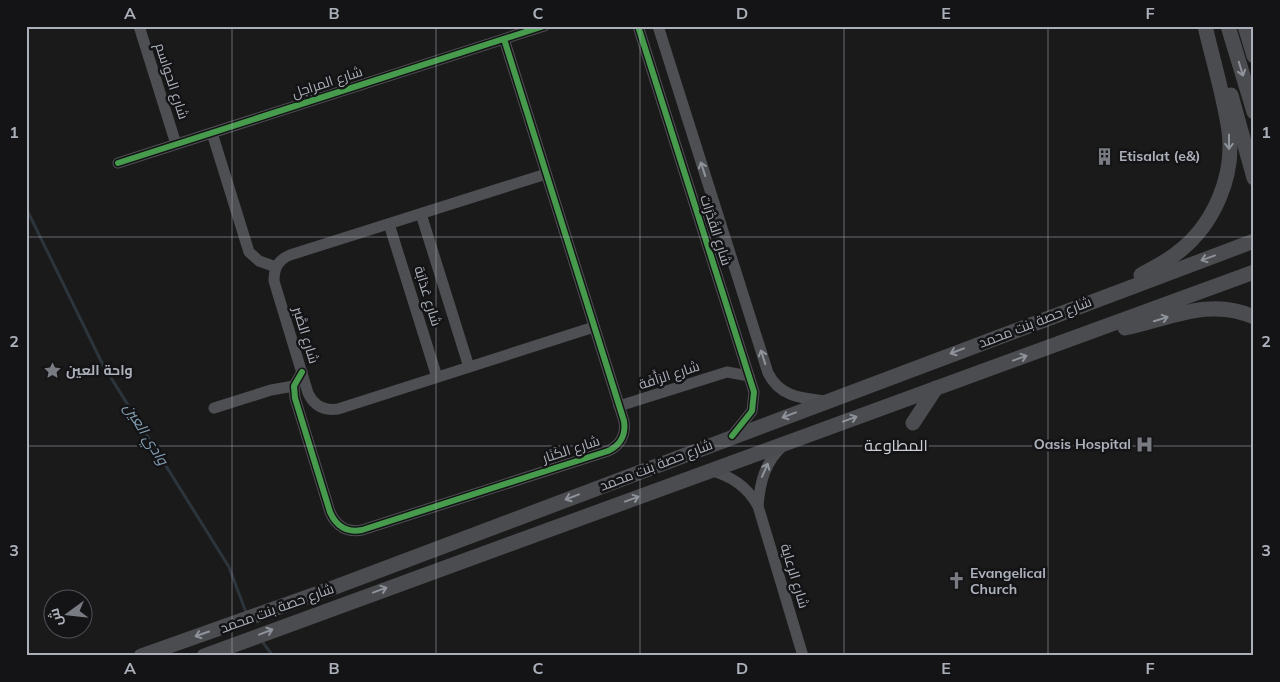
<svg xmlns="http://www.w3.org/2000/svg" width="1280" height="682" viewBox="0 0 1280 682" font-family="Mulish,Cairo,sans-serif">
<rect width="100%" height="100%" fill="#1a1a1a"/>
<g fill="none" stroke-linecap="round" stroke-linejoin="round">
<g stroke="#2d353c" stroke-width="3">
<polyline points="26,208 103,365 229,567 247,615"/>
<polyline points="261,640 273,656"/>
</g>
<g stroke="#4e4f53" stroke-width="11">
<polyline points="139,26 176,144"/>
<polyline points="638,26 754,392 752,411 732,436"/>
<path d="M658,26L768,373C780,397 801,398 825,401"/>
<polyline points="212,133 249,252 259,261 276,267"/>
<polyline points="118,163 544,26"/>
<path d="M546,174L290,255C278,260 274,268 274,281L308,393C314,406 324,411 338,409L594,327"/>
<polyline points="421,214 469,367"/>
<polyline points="389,224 437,377"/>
<path d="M302,372L294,386L295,398L330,512C336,526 347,533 362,530L608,451C621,445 626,434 624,421L504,39"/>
<polyline points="619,406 727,372 749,376"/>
<polyline points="214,408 271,390 294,386"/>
<path d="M709,470C731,476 747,486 758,506L803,656"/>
<path d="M758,506C760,482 765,461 784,445"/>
</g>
<g stroke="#4b4c4f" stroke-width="15">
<polyline points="1228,26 1254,112"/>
<polyline points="1245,26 1254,56"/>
<polyline points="1231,95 1254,178"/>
<path d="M1141,275C1153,268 1166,262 1177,253C1213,226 1235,177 1229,131C1224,96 1213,61 1205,26"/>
<path d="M1125,328C1169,319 1209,297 1254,317"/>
<polyline points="913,423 936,388"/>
<polyline points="141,656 330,589 1254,241"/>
<polyline points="204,656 1254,272"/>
</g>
<defs>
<g id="cycleway">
<polyline points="638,26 754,392 752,411 732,436"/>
<polyline points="118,163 544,26"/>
<path d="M302,372L294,386L295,398L330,512C336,526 347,533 362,530L608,451C621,445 626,434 624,421L504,39"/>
</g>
</defs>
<use href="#cycleway" stroke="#141416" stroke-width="9"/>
<use href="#cycleway" stroke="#469c4c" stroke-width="6"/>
</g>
<defs><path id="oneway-shaft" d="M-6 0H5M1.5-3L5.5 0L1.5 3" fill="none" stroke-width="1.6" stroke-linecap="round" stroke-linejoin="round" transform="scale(1.25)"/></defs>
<g stroke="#8e929a">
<use href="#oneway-shaft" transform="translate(1241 69) rotate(73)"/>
<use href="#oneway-shaft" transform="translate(1229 142) rotate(90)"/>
<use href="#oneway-shaft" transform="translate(1208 258) rotate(160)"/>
<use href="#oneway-shaft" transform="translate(1161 319) rotate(-17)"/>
<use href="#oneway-shaft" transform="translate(957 351) rotate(159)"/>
<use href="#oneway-shaft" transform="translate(1020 358) rotate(-20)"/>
<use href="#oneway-shaft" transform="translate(789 415) rotate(159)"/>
<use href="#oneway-shaft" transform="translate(850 419) rotate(-20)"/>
<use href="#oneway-shaft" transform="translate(572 497) rotate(159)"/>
<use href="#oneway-shaft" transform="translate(632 499) rotate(-20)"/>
<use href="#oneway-shaft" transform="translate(380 590) rotate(-20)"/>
<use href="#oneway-shaft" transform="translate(266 632) rotate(-21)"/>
<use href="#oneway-shaft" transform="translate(202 634) rotate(161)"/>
</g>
<g stroke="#8f939b">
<use href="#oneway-shaft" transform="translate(703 169) rotate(-108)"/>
<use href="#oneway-shaft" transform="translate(763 357) rotate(-108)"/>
<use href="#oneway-shaft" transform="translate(765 470) rotate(-66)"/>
</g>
<path fill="none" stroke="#abb0ba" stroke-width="1" stroke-opacity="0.55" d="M232,26V656M436,26V656M640,26V656M844,26V656M1048,26V656M26,237H1254M26,446H1254"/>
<defs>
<symbol id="building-bare" viewBox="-9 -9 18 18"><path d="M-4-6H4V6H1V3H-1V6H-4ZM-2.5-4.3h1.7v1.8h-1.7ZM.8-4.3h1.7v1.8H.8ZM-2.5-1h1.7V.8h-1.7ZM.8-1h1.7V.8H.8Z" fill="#787c82" stroke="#141416" stroke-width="2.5" paint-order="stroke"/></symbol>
<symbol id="sight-bare" viewBox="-9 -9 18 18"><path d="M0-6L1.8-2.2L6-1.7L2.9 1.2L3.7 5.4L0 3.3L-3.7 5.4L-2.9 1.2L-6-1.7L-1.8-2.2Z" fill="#787c82" stroke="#141416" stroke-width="2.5" paint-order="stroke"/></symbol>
<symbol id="hospital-bare" viewBox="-9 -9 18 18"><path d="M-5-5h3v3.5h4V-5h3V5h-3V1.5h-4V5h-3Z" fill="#787c82" stroke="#141416" stroke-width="2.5" paint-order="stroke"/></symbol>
<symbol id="church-bare" viewBox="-9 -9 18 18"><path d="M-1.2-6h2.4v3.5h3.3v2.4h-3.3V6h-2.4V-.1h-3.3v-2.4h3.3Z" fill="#787c82" stroke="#141416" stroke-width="2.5" paint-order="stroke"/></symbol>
</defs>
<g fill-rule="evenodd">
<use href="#building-bare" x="1092" y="144" width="25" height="25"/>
<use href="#sight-bare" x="40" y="358" width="25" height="25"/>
<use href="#hospital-bare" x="1132" y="432" width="25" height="25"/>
<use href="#church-bare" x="944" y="568" width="25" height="25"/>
</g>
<g text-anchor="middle" stroke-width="5" stroke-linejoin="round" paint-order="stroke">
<g font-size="14" fill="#abb0ba" stroke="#141416">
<text transform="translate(172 81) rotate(72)" y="5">شارع الحواسم</text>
<text transform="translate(327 82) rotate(-18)" y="5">شارع المراجل</text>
<text transform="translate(716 230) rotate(72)" y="5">شارع القُدْرَات</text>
<text transform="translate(428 296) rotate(73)" y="5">شارع عَدَابَة</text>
<text transform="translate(1035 322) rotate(-21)" y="5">شارع حصة بنت محمد</text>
<text transform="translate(306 335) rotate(73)" y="5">شارع الصَّبر</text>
<text transform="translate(669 375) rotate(-18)" y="5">شارع الرَأَفَة</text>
<text transform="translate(571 449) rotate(-18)" y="5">شارع الكَنَار</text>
<text transform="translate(656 465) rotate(-21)" y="5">شارع حصة بنت محمد</text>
<text transform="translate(795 576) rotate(73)" y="5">شارع الرعاية</text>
<text transform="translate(277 608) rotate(-20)" y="5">شارع حصة بنت محمد</text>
</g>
<g font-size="14" font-weight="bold" fill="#abb0ba" stroke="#141416" text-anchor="start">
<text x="1119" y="161">Etisalat (e&amp;)</text>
<text x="66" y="375">واحة العين</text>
<text x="1131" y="449" text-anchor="end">Oasis Hospital</text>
<text x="970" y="578">Evangelical<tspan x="970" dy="16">Church</tspan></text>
</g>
<g font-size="15" font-style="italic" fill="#849fb4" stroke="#141416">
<text transform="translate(146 434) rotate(58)" y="5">وادي العين</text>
</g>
<g font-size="16" fill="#cccfd6" stroke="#141416">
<text x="896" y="451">المطاوعة</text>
</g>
</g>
<rect width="1280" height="682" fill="none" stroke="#141416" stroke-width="55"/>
<g transform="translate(68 614) rotate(255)"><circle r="24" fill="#141416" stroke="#505258"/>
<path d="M0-4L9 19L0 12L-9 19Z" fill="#787c82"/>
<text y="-8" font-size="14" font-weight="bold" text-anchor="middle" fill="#abb0ba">ش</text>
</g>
<rect x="28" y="28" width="1224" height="626" fill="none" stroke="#abb0ba" stroke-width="2"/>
<g font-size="16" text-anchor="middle" font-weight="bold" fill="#abb0ba">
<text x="130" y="19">A</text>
<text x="334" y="19">B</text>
<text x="538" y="19">C</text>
<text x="742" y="19">D</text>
<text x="946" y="19">E</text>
<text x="1150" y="19">F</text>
<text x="14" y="138">1</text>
<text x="1266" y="138">1</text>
<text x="14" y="347">2</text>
<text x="1266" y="347">2</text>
<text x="14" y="556">3</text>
<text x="1266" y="556">3</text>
<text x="130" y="674">A</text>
<text x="334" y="674">B</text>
<text x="538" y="674">C</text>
<text x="742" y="674">D</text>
<text x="946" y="674">E</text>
<text x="1150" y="674">F</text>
</g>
</svg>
